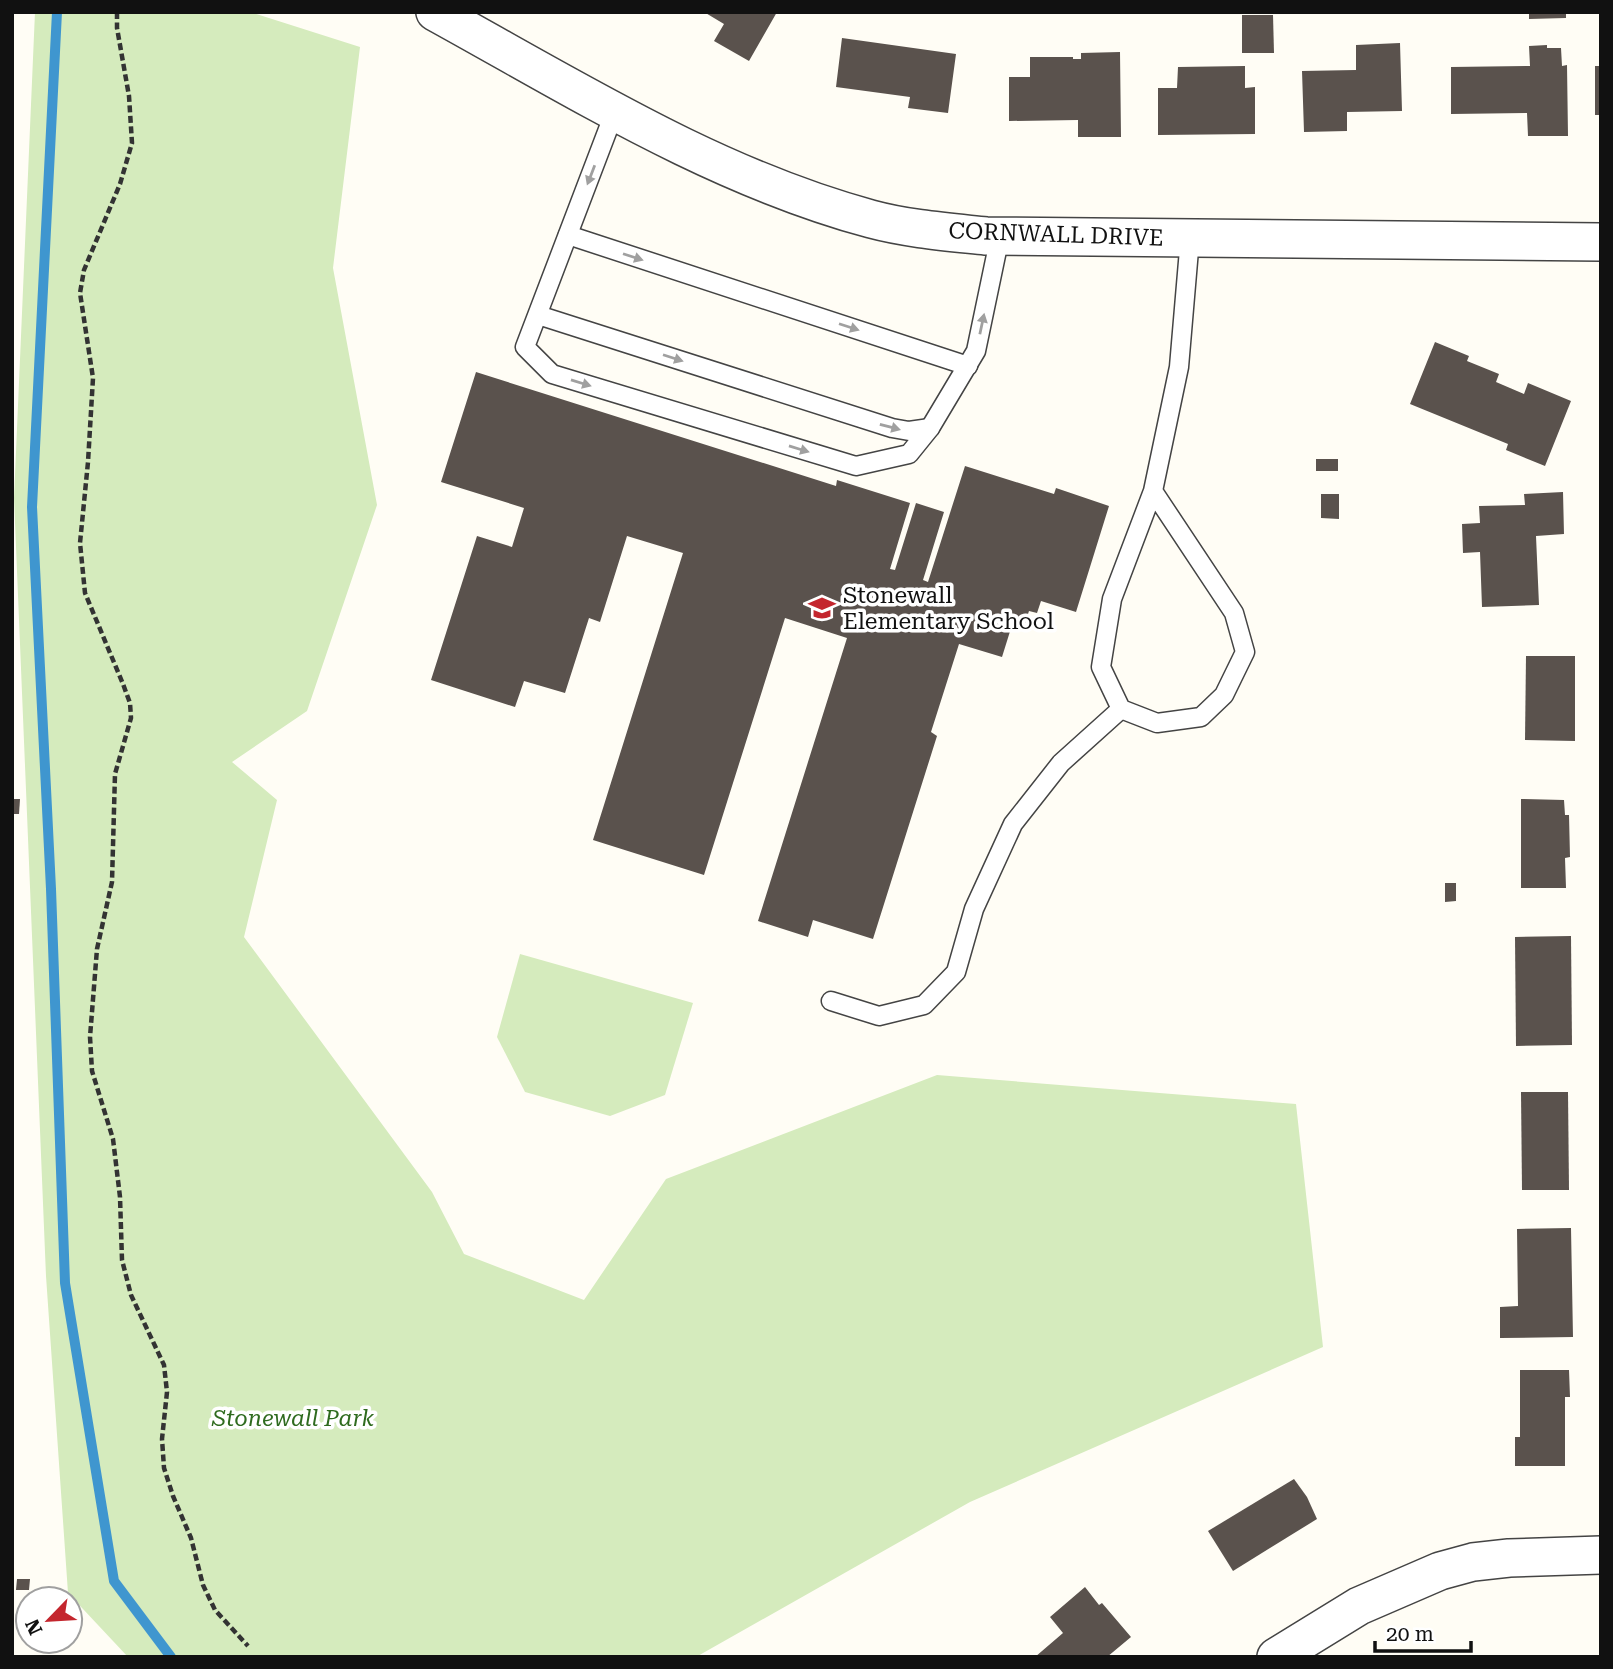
<svg xmlns="http://www.w3.org/2000/svg" width="1613" height="1669" viewBox="0 0 1613 1669" font-family="'Roboto Serif',serif">
<rect width="100%" height="100%" fill="#fffdf5"/>
<g fill="#d5ebbd">
<polygon points="35,12 250,12 360,47 333,268 377,505 307,711 232,762 277,800 244,937 432,1192 464,1254 584,1300 666,1179 937,1075 1296,1104 1323,1347 970,1502 696,1657 128,1657 68,1593 46,1276 14,498"/>
<polygon points="520,954 693,1003 665,1095 610,1116 525,1092 497,1037"/>
</g>
<g fill="none" stroke-linecap="round" stroke-linejoin="round">
<polyline stroke="#3f96cf" stroke-width="10" points="57,12 32,507 51,889 65,1283 114,1581 171,1657"/>
</g>
<g fill="#5a524d">
<polygon points="704,12 777,12 749,61 714,41 724,24"/>
<polygon points="1529,12 1566,12 1566,18 1529,19"/>
<polygon points="1242,15 1273,15 1274,53 1242,53"/>
<polygon points="842,38 956,54 948,113 908,108 910,97 836,87"/>
<polygon points="1400,43 1402,111 1347,112 1347,131 1304,132 1302,71 1356,70 1356,45"/>
<polygon points="1547,45 1547,48 1561,48 1562,66 1567,65 1568,136 1528,136 1527,113 1451,114 1451,67 1530,66 1529,46"/>
<polygon points="1120,52 1121,137 1078,137 1078,120 1009,121 1009,77 1030,77 1030,57 1073,57 1073,59 1081,59 1081,53"/>
<polygon points="1245,66 1245,88 1255,87 1255,134 1158,135 1158,88 1177,88 1178,67"/>
<rect x="1595" y="66" width="6" height="49"/>
<polygon points="1435,342 1469,356 1467,361 1499,374 1496,382 1524,394 1528,383 1571,401 1545,466 1506,450 1508,444 1410,404"/>
<polygon points="476,372 836,486 837,480 910,503 890,569 895,570 916,503 944,512 923,580 928,582 965,466 1054,494 1056,488 1109,506 1076,612 1041,601 1037,613 1029,611 1023,629 1012,625 1002,657 959,644 931,732 937,736 873,939 813,920 808,937 758,921 847,638 785,618 704,875 593,840 683,553 627,536 600,622 589,618 565,693 524,681 515,707 431,680 477,536 512,547 524,508 441,482"/>
<rect x="1316" y="459" width="22" height="12"/>
<polygon points="1563,492 1564,534 1536,536 1539,605 1482,607 1480,552 1463,553 1462,524 1480,523 1479,506 1525,505 1524,494"/>
<polygon points="1321,494 1339,494 1339,519 1321,518"/>
<polygon points="1526,656 1575,656 1575,741 1525,740"/>
<polygon points="12,799 20,799 19,814 12,814"/>
<polygon points="1521,799 1564,800 1565,815 1569,815 1570,857 1565,858 1566,888 1521,888"/>
<polygon points="1445,883 1456,883 1456,901 1445,902"/>
<polygon points="1571,936 1572,1045 1516,1046 1515,937"/>
<polygon points="1521,1092 1568,1092 1569,1190 1522,1190"/>
<polygon points="1571,1228 1573,1337 1500,1338 1500,1307 1518,1306 1517,1229"/>
<polygon points="1520,1370 1569,1370 1570,1397 1565,1397 1565,1466 1515,1466 1515,1437 1520,1437"/>
<polygon points="1294,1479 1307,1497 1317,1519 1233,1571 1208,1531"/>
<polygon points="17,1579 30,1579 29,1590 16,1590"/>
<polygon points="1085,1587 1099,1605 1102,1603 1131,1637 1107,1657 1035,1657 1063,1633 1050,1617"/>
</g>
<g fill="none" stroke-linecap="round" stroke-linejoin="round">
<defs>
<g id="service">
<polyline points="615,111 525,347 552,374 856,466 909,454 930,428 976,351 1000,236"/>
<polyline points="568,235 968,366"/>
<polyline points="538,315 892,428 909,431 930,428"/>
<polyline points="1153,491 1234,613 1245,652 1224,695 1201,717 1157,723 1121,709 1101,667 1112,599 1153,491 1179,367 1190,238"/>
<polyline points="831,1001 879,1016 924,1005 956,972 974,909 1013,824 1061,763 1121,709"/>
</g>
<g id="minor">
<path d="M435,12C575,89 715,177 871,219C908,229 948,232 986,236L1601,242"/>
<polyline points="1276,1657 1359,1606 1440,1571 1473,1562 1509,1558 1601,1555"/>
</g>
</defs>
<use href="#service" stroke="#444" stroke-width="21"/>
<use href="#minor" stroke="#444" stroke-width="40"/>
<polyline stroke="#333" stroke-width="4.5" stroke-dasharray="7 3.5" stroke-linecap="butt" points="117,12 117,28 129,96 132,143 120,184 84,270 80,293 93,378 88,462 80,543 85,593 123,684 130,703 131,718 115,774 112,882 97,949 90,1037 92,1071 113,1139 120,1197 122,1260 131,1295 164,1365 167,1392 162,1439 164,1468 173,1496 191,1538 203,1585 215,1610 248,1646"/>
<use href="#service" stroke="#fff" stroke-width="18"/>
<use href="#minor" stroke="#fff" stroke-width="37"/>
</g>
<defs><path id="oneway-solid" d="M-6-.8H1V-3.2L6.5 0L1 3.2V.8H-6Z" transform="scale(1.75)"/></defs>
<g fill="#a0a0a0">
<use href="#oneway-solid" transform="translate(591 175) rotate(111)"/>
<use href="#oneway-solid" transform="translate(633 257) rotate(18)"/>
<use href="#oneway-solid" transform="translate(982 324) rotate(-78)"/>
<use href="#oneway-solid" transform="translate(849 327) rotate(18)"/>
<use href="#oneway-solid" transform="translate(673 358) rotate(18)"/>
<use href="#oneway-solid" transform="translate(581 383) rotate(17)"/>
<use href="#oneway-solid" transform="translate(890 427) rotate(15)"/>
<use href="#oneway-solid" transform="translate(799 449) rotate(17)"/>
</g>
<defs>
<symbol id="school-bare" viewBox="-9 -9 18 18"><path d="M0-5L7-2L0 1L-7-2ZM-4 1L0 2.5L4 1V4Q0 6-4 4Z" fill="#c4262e" stroke="#fff" stroke-width="2.5" paint-order="stroke"/></symbol>
</defs>
<g fill-rule="evenodd">
<use href="#school-bare" x="803" y="589" width="38" height="38"/>
</g>
<g text-anchor="middle" stroke-width="7" stroke-linejoin="round" paint-order="stroke">
<g font-size="23" fill="#111" stroke="#fff">
<text transform="translate(1056 234) rotate(2)" y="8">CORNWALL DRIVE</text>
</g>
<g font-size="23" fill="#111" stroke="#fff" text-anchor="start">
<text x="843" y="603">Stonewall<tspan x="843" dy="26">Elementary School</tspan></text>
</g>
<g font-size="23" font-style="italic" fill="#2f6b1f" stroke="#fff">
<text x="293" y="1426">Stonewall Park</text>
</g>
</g>
<rect width="1613" height="1669" fill="none" stroke="#111111" stroke-width="28"/>
<g transform="translate(49 1620) rotate(245)"><circle r="33" fill="#ffffff" stroke="#a0a0a0" stroke-width="2"/>
<path d="M0-5L12 26L0 18L-12 26Z" fill="#c4262e"/>
<text y="-10" font-size="19" font-weight="bold" text-anchor="middle" fill="#111111">N</text>
</g>
<path d="M1375 1641v10h96v-10" fill="none" stroke="#111111" stroke-width="3.5"/>
<text x="1386" y="1641" font-size="21" fill="#111111" stroke="#ffffff" stroke-width="5" paint-order="stroke">20 m</text>
</svg>
